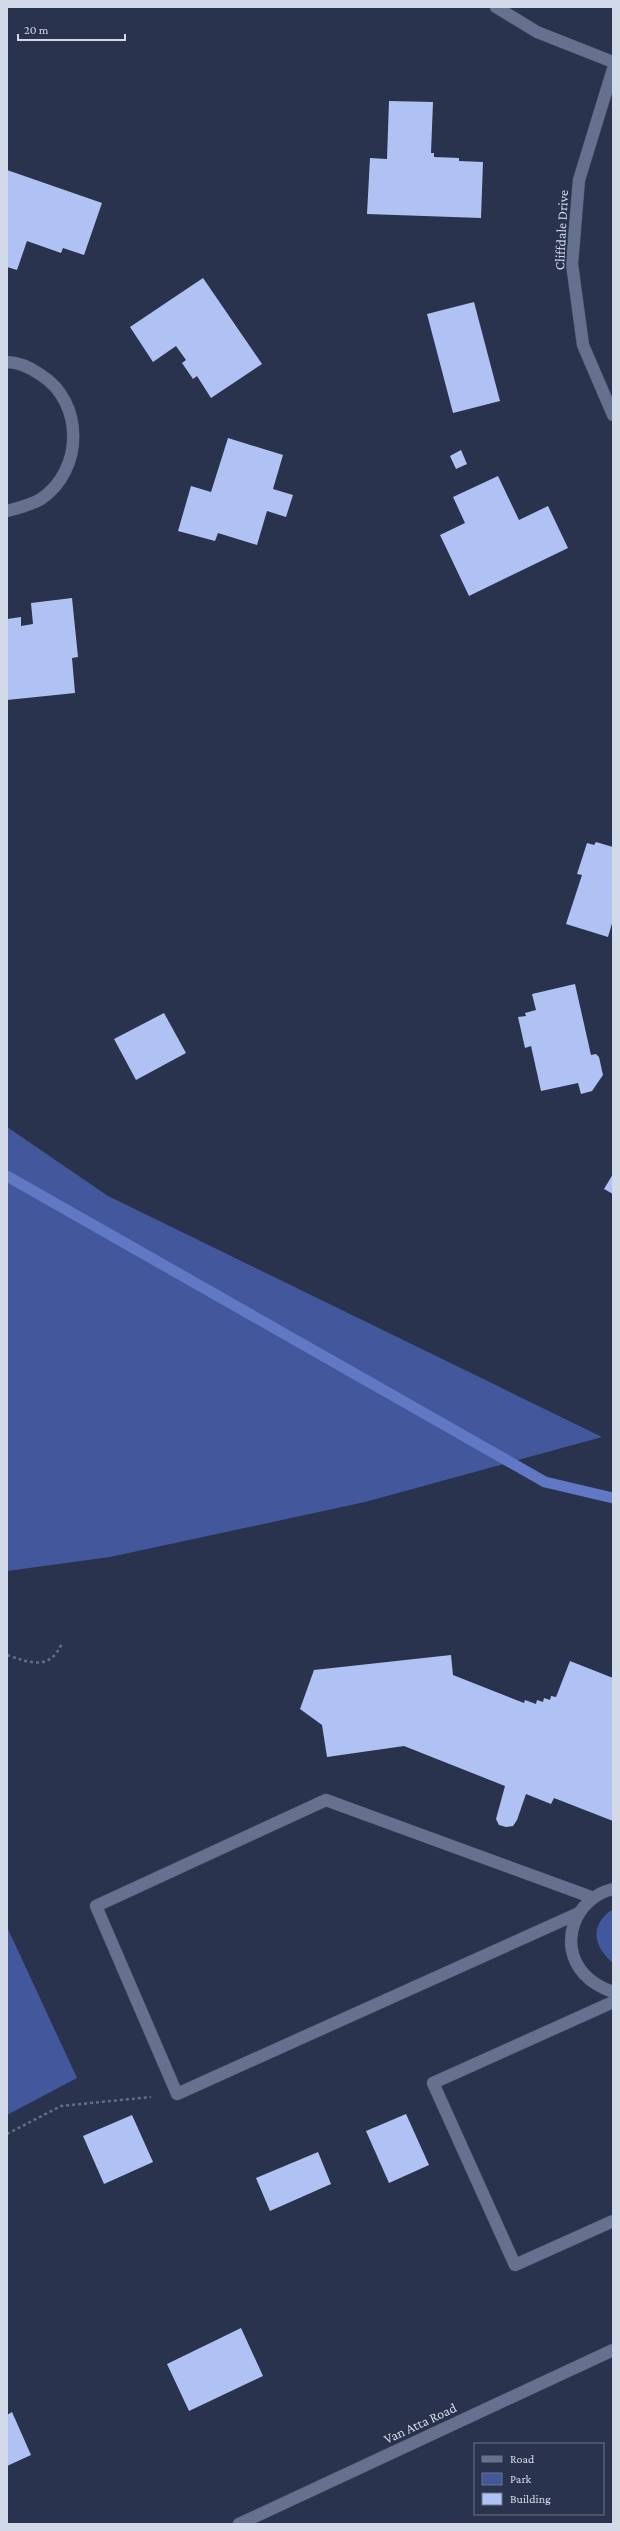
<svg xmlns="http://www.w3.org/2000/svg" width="620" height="2531" viewBox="0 0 620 2531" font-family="'Crimson Pro',serif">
<rect width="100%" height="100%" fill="#2a334d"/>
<g fill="#43589c">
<polygon points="7,1127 108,1196 602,1437 365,1502 110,1557 7,1571"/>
<path d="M613,1909V1963C593,1946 589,1925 613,1909Z"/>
<polygon points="7,1927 77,2078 7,2115"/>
</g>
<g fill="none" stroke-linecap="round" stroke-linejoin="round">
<polyline stroke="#6179c5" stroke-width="11" points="7,1176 545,1482 613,1498"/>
</g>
<g fill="#b0c2f3">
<polygon points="389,101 433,102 431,153 434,153 434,157 459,158 459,161 483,162 481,218 367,214 370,158 387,159"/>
<polygon points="7,170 102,203 84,255 63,248 61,253 27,241 17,270 7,267"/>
<polygon points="203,278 262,364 211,398 197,376 193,379 182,363 186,360 176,346 153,362 130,327"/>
<polygon points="474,302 500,401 453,413 427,314"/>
<polygon points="228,438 283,455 273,489 293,495 286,517 267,511 257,545 218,533 215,541 178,531 191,486 211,492"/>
<polygon points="461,450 467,464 456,469 450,456"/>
<polygon points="498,476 519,520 548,506 568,548 469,596 440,535 465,523 453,497"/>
<polygon points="72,598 78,657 72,658 75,693 7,700 7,619 21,617 21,626 33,624 31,603"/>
<polygon points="596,842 613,847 613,920 608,937 566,924 582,875 577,874 587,843 594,845"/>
<polygon points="575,984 591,1055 596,1054 599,1057 603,1075 592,1091 581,1094 578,1083 541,1091 531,1046 525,1048 518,1017 526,1016 525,1013 536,1010 532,994"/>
<polygon points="164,1013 186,1053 136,1080 114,1039"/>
<polygon points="613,1174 613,1194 604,1189"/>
<polygon points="451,1655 453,1675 524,1703 525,1700 536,1704 537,1700 543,1702 544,1698 550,1700 551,1696 556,1697 570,1661 613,1678 613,1821 554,1798 551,1804 526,1794 517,1820 513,1826 506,1827 499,1825 496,1819 505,1786 404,1746 327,1757 322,1725 300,1709 314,1670"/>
<polygon points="406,2114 429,2165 389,2183 366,2131"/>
<polygon points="132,2115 153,2162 104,2184 83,2136"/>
<polygon points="318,2152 331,2184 270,2211 256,2178"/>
<polygon points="241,2328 263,2376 189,2411 167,2364"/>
<polygon points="12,2412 31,2455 7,2466 7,2415"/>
</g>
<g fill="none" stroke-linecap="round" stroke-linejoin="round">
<defs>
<g id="service">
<path d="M613,1889C575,1898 557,1944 584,1974C592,1983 602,1988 613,1992"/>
<polyline points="579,1913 177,2094 96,1906 326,1800 591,1897"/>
<polyline points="613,2002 433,2083 515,2265 613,2221"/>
</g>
<g id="minor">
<polyline points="496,7 537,32 613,62"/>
<polyline points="613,69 579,180 572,264 583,345 613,415"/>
<path d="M7,362C19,362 31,368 41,375C84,402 84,470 41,499C31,505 19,508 7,511"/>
<polyline points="239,2524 613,2350"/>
</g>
</defs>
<use href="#service" stroke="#484f65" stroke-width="13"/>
<use href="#minor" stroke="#484f65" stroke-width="13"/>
<g stroke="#656d84" stroke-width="2.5" stroke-dasharray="3 3" stroke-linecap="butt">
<path d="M7,1655C31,1663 50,1671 62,1643"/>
<polyline points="7,2134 61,2106 151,2097"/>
</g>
<use href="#service" stroke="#66718f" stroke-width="12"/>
<use href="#minor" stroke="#66718f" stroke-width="12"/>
</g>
<g text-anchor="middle" stroke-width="4" stroke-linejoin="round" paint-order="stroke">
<g font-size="14" fill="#d2d9e9" stroke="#2a334d">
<text transform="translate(561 230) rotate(-87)" y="5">Cliffdale Drive</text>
<text transform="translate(420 2423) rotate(-25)" y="5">Van Atta Road</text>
</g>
</g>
<rect width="620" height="2531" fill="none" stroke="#d2d9e9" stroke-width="16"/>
<rect x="474" y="2443" width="130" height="72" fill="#2a334d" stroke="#6d758b"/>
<rect x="482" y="2456" width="20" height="6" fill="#66718f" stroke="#6d758b"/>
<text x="510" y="2463" font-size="12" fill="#d2d9e9">Road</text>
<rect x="482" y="2473" width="20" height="12" fill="#43589c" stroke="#6d758b"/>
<text x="510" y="2483" font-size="12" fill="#d2d9e9">Park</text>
<rect x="482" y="2493" width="20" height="12" fill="#b0c2f3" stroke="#6d758b"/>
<text x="510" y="2503" font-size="12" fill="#d2d9e9">Building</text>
<path d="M18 34v6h107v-6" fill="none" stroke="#d2d9e9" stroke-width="2"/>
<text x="24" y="34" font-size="12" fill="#d2d9e9" stroke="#2a334d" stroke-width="3" paint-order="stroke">20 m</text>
</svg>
